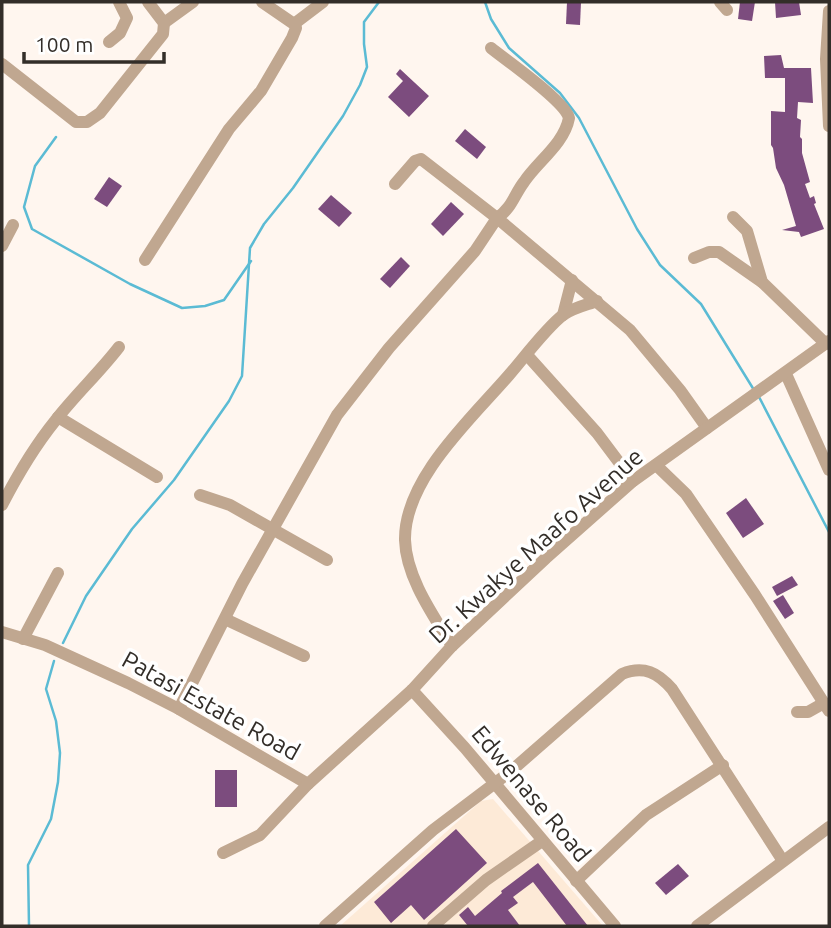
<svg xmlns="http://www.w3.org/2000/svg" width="831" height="928" viewBox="0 0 831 928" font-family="Ubuntu,sans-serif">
<rect width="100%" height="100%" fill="#fff6ef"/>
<polygon fill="#fdead7" points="493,799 603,926 340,926 481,801"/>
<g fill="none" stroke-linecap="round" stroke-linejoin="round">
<g stroke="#5bbbd4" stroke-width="2.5">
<polyline points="485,2 491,19 509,48 560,93 579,118 637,229 660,265 701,304 754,390"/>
<polyline points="56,137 35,166 24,207 32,229 130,284 182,308 205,306 224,300 251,261"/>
<polyline points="758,395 829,532"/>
<polyline points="63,643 86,596 132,529 174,480 229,401 242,376 250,248 264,224 293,188 343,116 360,85 367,67 364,44 364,22 379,2"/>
<polyline points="29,926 28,865 51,819 58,782 60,753 56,721 46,689 54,661"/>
</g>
</g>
<g fill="#7c4c7e">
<polygon points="567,2 581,2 580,25 566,24"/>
<polygon points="740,2 755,2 752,21 738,19"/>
<polygon points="775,2 799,2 801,15 776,18"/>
<polygon points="781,55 784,68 811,68 813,103 798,102 797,118 801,120 800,137 802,139 802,153 810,182 805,184 810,198 814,196 816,203 814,204 824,229 801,237 799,232 782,230 796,226 784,185 776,168 773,148 771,145 771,111 785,112 785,78 765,78 764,56"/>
<polygon points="400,69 429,96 409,117 388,97 403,81 396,74"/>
<polygon points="465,129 486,147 477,159 455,141"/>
<polygon points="109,177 122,186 107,207 94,199"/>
<polygon points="331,195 352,213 339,227 318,209"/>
<polygon points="451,202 464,214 443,236 431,224"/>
<polygon points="401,257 410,266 390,288 380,279"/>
<polygon points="746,498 764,524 743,538 726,513"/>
<polygon points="792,576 798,585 777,596 772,587"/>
<polygon points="783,595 794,613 785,619 773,601"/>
<rect x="215" y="770" width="22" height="37"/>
<polygon points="456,829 487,863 424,920 411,905 391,923 374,902"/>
<polygon points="538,863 588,926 567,926 533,882 513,897 518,903 508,910 520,926 468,926 459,915 468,907 475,916 502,893 501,891"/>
<polygon points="678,864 689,876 666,895 655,883"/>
</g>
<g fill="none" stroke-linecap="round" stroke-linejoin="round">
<g stroke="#c0a790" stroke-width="12">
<polyline points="720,2 727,10"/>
<polyline points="829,11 826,59 829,126"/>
<polyline points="164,23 193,2"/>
<polyline points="294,24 323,2"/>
<polyline points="109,42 120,33 127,18 119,2"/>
<path d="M491,48C507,61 565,101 569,118C564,144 538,161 524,182C514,195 512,208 497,218L630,330L680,390L707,428"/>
<polyline points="2,64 76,122 87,122 100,113 163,34 164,23 148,2"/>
<polyline points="733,217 747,231 762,282 826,344"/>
<polyline points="2,246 13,225"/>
<polyline points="694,258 709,252 719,252 762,282"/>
<polyline points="145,260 229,129 261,91 292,38 296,28 294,24 262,2"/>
<polyline points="563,315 572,280"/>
<polyline points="527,355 597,433 633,481"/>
<polyline points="786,374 829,470"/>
<polyline points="58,417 157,477"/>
<polyline points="656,465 686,494 755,595 829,711"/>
<polyline points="200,495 230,505 327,560"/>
<path d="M2,505C17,476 34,447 55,421C75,395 99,373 119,347"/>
<polyline points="225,619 304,656"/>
<polyline points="2,632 45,645 128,683 179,709 308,784 412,690 452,646 546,558 633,481 829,341"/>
<polyline points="23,639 58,573"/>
<path d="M452,646C433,615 406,577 405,540C404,479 472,418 509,375C523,359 546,328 563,315C572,308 586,305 597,301"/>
<polyline points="412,690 465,748 615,926"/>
<polyline points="179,709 242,584 337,415 389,348 475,251 497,218 421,159 415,161 395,184"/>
<polyline points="797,712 808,712 824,703"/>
<polyline points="223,853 260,835 308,784"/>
<polyline points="576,881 646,815 723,765"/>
<path d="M325,926L433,830L511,771L622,674C644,665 658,673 672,689L783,861"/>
<polyline points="433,926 486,880 542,841"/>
<polyline points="697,926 829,827"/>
</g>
</g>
<g text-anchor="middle" stroke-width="7" stroke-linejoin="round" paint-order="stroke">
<g font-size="24" fill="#332e29" stroke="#fff">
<text transform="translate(536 546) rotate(-42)" y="8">Dr. Kwakye Maafo Avenue</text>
<text transform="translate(211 706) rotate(29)" y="8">Patasi Estate Road</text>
<text transform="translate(531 794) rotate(50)" y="8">Edwenase Road</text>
</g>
</g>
<rect width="831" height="928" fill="none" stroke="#332e29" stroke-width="7"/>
<path d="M24 52v10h140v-10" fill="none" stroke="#332e29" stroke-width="3.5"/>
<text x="35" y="52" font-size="21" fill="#332e29" stroke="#ffffff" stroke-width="5" paint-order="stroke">100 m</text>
</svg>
